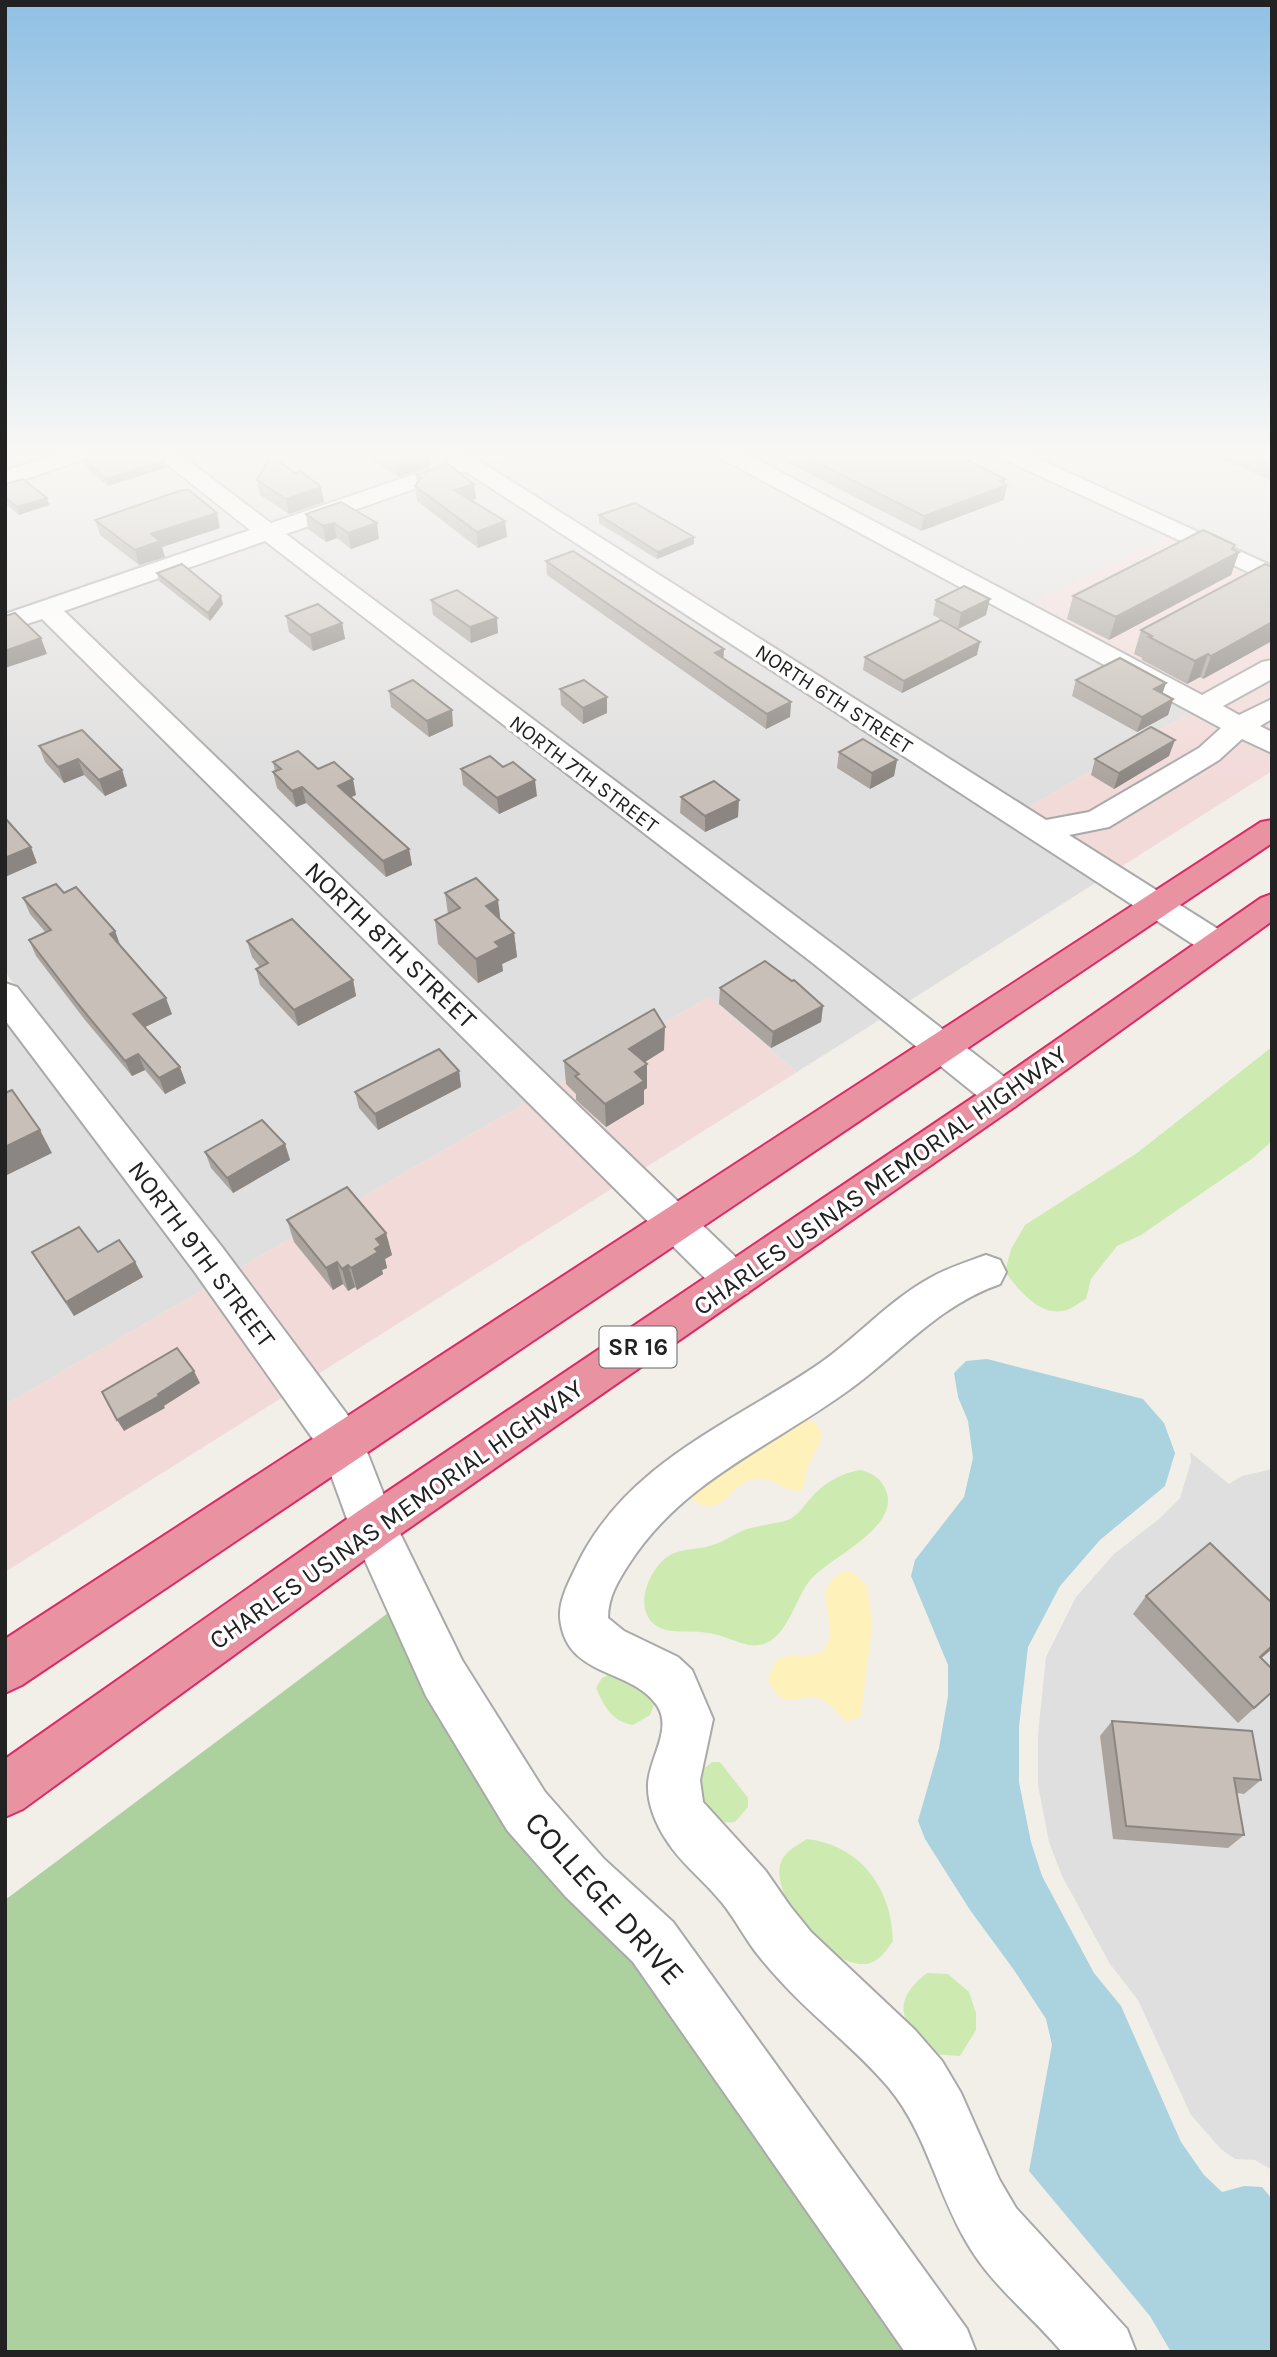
<svg xmlns="http://www.w3.org/2000/svg" width="1277" height="2357" viewBox="0 0 1277 2357" font-family="Karla,sans-serif">
<rect width="100%" height="100%" fill="#f2efe9"/>
<g fill="#e0dfdf">
<polygon points="5,453 154,453 255,530 5,617"/>
<polygon points="176,453 441,453 455,462 271,525"/>
<polygon points="512,453 718,453 1195,710 1022,811 481,464"/>
<polygon points="740,453 998,453 1173,535 1065,626"/>
<polygon points="1020,453 1272,453 1272,570 1086,483"/>
<polygon points="467,469 1100,880 903,1005 282,533"/>
<polygon points="266,538 884,1017 797,1072 709,997 554,1087 62,610"/>
<polygon points="43,617 531,1100 236,1270 5,972 5,630"/>
<polygon points="5,1018 208,1287 5,1405"/>
<polygon points="1190,1452 1229,1484 1242,1476 1272,1469 1272,2170 1255,2160 1235,2159 1221,2149 1191,2115 1138,2000 1110,1964 1062,1876 1049,1842 1038,1785 1038,1734 1046,1657 1076,1597 1114,1554 1159,1519 1180,1498 1191,1462"/>
</g>
<g fill="#f2dad9">
<polygon points="1173,535 1272,581 1272,736 1028,604"/>
<polygon points="1195,710 1272,751 1272,771 1116,870 1022,811"/>
<polygon points="709,997 797,1072 640,1171 554,1087"/>
<polygon points="531,1100 616,1186 315,1376 236,1270"/>
<polygon points="208,1287 286,1395 5,1572 5,1405"/>
</g>
<g fill="#cdebb0">
<path d="M1272,1047V1141L1253,1158L1141,1235L1117,1246L1091,1279L1086,1299C1080,1302 1073,1308 1067,1310C1040,1318 1019,1290 1005,1272L1011,1249L1025,1225L1137,1153Z"/>
<path d="M861,1470C873,1474 879,1477 885,1488C903,1525 835,1555 814,1576C793,1595 788,1651 749,1645C735,1642 723,1635 708,1633C695,1630 679,1633 666,1630C630,1620 645,1573 667,1557C679,1548 699,1550 713,1545C725,1541 735,1533 747,1529C760,1525 775,1524 788,1520C798,1516 804,1505 811,1498C822,1484 843,1472 861,1470Z"/>
<path d="M612,1673L648,1690L655,1702L650,1715L633,1725C611,1721 605,1707 596,1688L602,1678Z"/>
<path d="M712,1762H720L748,1798V1807L735,1822C714,1825 705,1810 693,1796L700,1772Z"/>
<path d="M807,1839C860,1845 892,1888 893,1941C886,1951 878,1963 865,1964C829,1967 772,1899 780,1865C783,1852 796,1846 807,1839Z"/>
<path d="M927,1973L948,1974L969,1992L976,2013V2030L960,2056L933,2054C904,2025 887,2004 927,1973Z"/>
</g>
<polygon fill="#add19e" points="408,1598 910,2352 5,2352 5,1900"/>
<g fill="#fff1ba">
<path d="M798,1420L813,1421L822,1433C821,1448 811,1455 807,1469C805,1477 806,1483 801,1491C783,1492 771,1475 754,1479C730,1483 720,1523 692,1499L691,1489Z"/>
<path d="M844,1571L854,1573L867,1585L872,1626L861,1715L848,1722C840,1716 832,1705 823,1700C801,1687 788,1719 768,1680C770,1675 772,1668 774,1664C789,1644 826,1671 830,1634C831,1620 825,1606 825,1591L834,1577Z"/>
</g>
<polygon fill="#aad3df" points="987,1359 1143,1399 1164,1423 1175,1453 1165,1486 1100,1540 1060,1586 1028,1647 1019,1727 1019,1782 1031,1842 1042,1876 1094,1973 1121,2006 1181,2142 1204,2175 1222,2192 1244,2186 1262,2187 1272,2199 1272,2352 1171,2352 1150,2316 1029,2171 1052,2045 1046,2019 1014,1970 970,1910 925,1839 918,1821 939,1748 948,1696 948,1665 911,1576 915,1560 964,1497 973,1458 968,1421 958,1397 954,1373 966,1361"/>
<g fill="none" stroke-linecap="round" stroke-linejoin="round">
<defs>
<g id="minor">
<polygon points="59,453 90,453 87,458 5,486 5,471"/>
<polygon points="153,453 178,453 271,523 450,462 441,453 467,453 1046,820 1089,812 1199,748 1221,728 721,458 718,453 745,453 1202,695 1262,662 1272,660 1272,679 1223,706 1239,715 1272,699 1272,719 1260,726 1272,732 1272,753 1242,739 1219,760 1109,827 1069,835 1229,936 1234,944 1229,952 1217,955 1205,952 465,471 286,534 838,948 1016,1086 1021,1096 1016,1106 1003,1110 990,1106 814,964 265,541 64,611 748,1269 754,1281 748,1293 734,1298 720,1293 42,619 5,631 5,614 250,530"/>
<polygon points="998,453 1026,453 1272,566 1272,583 1001,458"/>
<polygon points="5,983 17,987 222,1247 358,1429 394,1521 462,1660 545,1792 604,1859 673,1922 967,2329 976,2352 905,2352 633,1962 566,1897 507,1830 426,1696 350,1527 323,1453 194,1271 5,1020"/>
<path d="M986,1255L1000,1260L1006,1272L1000,1284C939,1305 900,1353 849,1390C772,1446 682,1481 629,1564C618,1581 608,1597 608,1618L624,1631L678,1657L692,1670L713,1719L700,1780L703,1802L765,1870L790,1906L811,1932L915,2030L942,2061L961,2093L999,2179L1016,2208L1127,2329L1136,2352H1062C1031,2315 991,2285 967,2243C937,2193 927,2134 889,2088C858,2051 819,2022 786,1987C774,1974 762,1961 752,1947C740,1930 731,1912 717,1897C701,1878 680,1862 667,1841C656,1825 647,1803 648,1784C649,1758 674,1728 656,1704C629,1667 565,1678 560,1617C559,1600 569,1582 576,1567C624,1465 728,1425 816,1366C856,1339 888,1301 930,1278C947,1268 967,1262 986,1255Z"/>
</g>
<g id="highway">
<polygon points="1272,820 1272,843 22,1685 5,1693 5,1639 1261,822"/>
<polygon points="1272,894 1272,921 1016,1106 389,1542 23,1809 5,1817 5,1759 357,1512 990,1086 1261,898"/>
</g>
</defs>
<use href="#minor" stroke="#a9a9a9" stroke-width="4"/>
<use href="#highway" stroke="#dc2a67" stroke-width="4"/>
<use href="#minor" fill="#fff" fill-rule="evenodd"/>
<use href="#highway" fill="#e892a2" fill-rule="evenodd"/>
</g>
<g fill="#aba49e">
<polygon points="362,453 429,453 431,466 398,477"/>
<polygon points="769,453 954,453 1005,479 1004,500 921,531"/>
<polygon points="1205,453 1272,453 1272,481 1241,467"/>
<polygon points="85,461 167,467 108,486 87,469"/>
<polygon points="295,473 321,487 324,502 289,514 260,495 257,480"/>
<polygon points="416,475 476,499 471,500 505,521 507,537 478,548 417,501 415,486 417,484"/>
<polygon points="5,484 47,498 49,505 19,515 5,503"/>
<polygon points="306,514 379,539 351,549 337,538 326,542 308,529"/>
<polygon points="599,515 694,537 694,544 657,559 599,523"/>
<polygon points="95,520 220,528 162,547 165,557 139,565 100,535"/>
<polygon points="1235,545 1233,550 1239,552 1231,575 1109,640 1067,619 1073,596"/>
<polygon points="546,561 723,658 791,702 790,717 766,729 547,575"/>
<polygon points="1272,567 1272,641 1203,679 1200,677 1187,684 1142,660 1142,658 1134,654 1141,630"/>
<polygon points="157,573 223,604 210,621 159,581"/>
<polygon points="431,600 498,633 471,643 433,615"/>
<polygon points="936,600 986,615 958,629 933,615"/>
<polygon points="286,616 342,623 345,639 313,651 289,632"/>
<polygon points="977,655 902,693 863,670 865,657"/>
<polygon points="1076,680 1173,699 1168,715 1137,732 1072,696"/>
<polygon points="560,689 607,697 607,713 583,724 561,705"/>
<polygon points="389,691 453,726 429,737 391,707"/>
<polygon points="39,746 122,770 127,786 105,796 84,775 64,783 45,762"/>
<polygon points="839,752 897,760 894,776 870,789 837,768"/>
<polygon points="1169,756 1114,789 1091,775 1095,759"/>
<polygon points="273,762 318,769 356,795 351,797 409,849 412,865 386,877 306,803 296,807 277,788 273,772 275,771"/>
<polygon points="461,769 537,796 499,814 463,785"/>
<polygon points="681,797 738,817 705,832 680,813"/>
<polygon points="64,893 115,931 120,945 172,1014 145,1027 186,1083 165,1094 145,1070 132,1076 85,1020 36,956 29,940 46,933 30,914 23,898"/>
<polygon points="445,893 500,919 514,933 517,957 502,964 503,971 478,983 438,944 435,920 448,914"/>
<polygon points="247,941 353,980 356,996 298,1026 260,985 256,969 260,967 252,957"/>
<polygon points="720,988 823,1006 821,1022 771,1048 719,1004"/>
<polygon points="664,1050 645,1062 647,1064 647,1088 644,1090 644,1104 606,1127 576,1100 576,1094 566,1084 564,1061"/>
<polygon points="459,1071 461,1087 378,1130 359,1108 355,1092"/>
<polygon points="285,1144 290,1160 233,1193 211,1168 205,1152"/>
<polygon points="287,1220 386,1233 392,1255 385,1259 387,1268 382,1270 383,1274 357,1290 355,1287 348,1291 343,1284 333,1290 294,1242"/>
<polygon points="32,1252 98,1252 135,1262 143,1277 74,1316 41,1267"/>
<polygon points="1146,1596 1261,1658 1272,1692 1238,1723 1133,1614"/>
<polygon points="1112,1721 1261,1780 1244,1794 1237,1793 1244,1835 1228,1848 1113,1839 1100,1736"/>
</g>
<g fill="#8b8681">
<polygon points="5,453 20,453 5,459"/>
<polygon points="420,453 429,453 431,466 398,477 396,462"/>
<polygon points="165,460 167,467 108,486 106,479"/>
<polygon points="1005,479 1004,487 1007,485 1004,500 921,531 924,516"/>
<polygon points="474,484 476,499 455,505 454,490"/>
<polygon points="321,487 324,502 289,514 286,499"/>
<polygon points="47,498 49,505 19,515 17,507"/>
<polygon points="217,513 220,528 162,547 165,557 139,565 135,550 151,534"/>
<polygon points="505,521 507,537 478,548 477,532"/>
<polygon points="334,523 337,538 326,542 323,526"/>
<polygon points="377,523 379,539 351,549 348,533"/>
<polygon points="694,537 694,544 657,559 658,552"/>
<polygon points="1235,545 1231,556 1239,552 1231,575 1109,640 1116,617"/>
<polygon points="221,596 223,604 210,621 208,613"/>
<polygon points="990,599 986,615 958,629 961,613"/>
<polygon points="497,618 498,633 471,643 470,627"/>
<polygon points="1272,622 1272,641 1203,679 1211,656"/>
<polygon points="342,623 345,639 313,651 310,635"/>
<polygon points="41,638 47,654 5,668 5,651"/>
<polygon points="980,642 977,655 902,693 904,681"/>
<polygon points="724,649 723,664 715,653"/>
<polygon points="1208,654 1200,677 1187,684 1195,661"/>
<polygon points="1166,683 1161,698 1154,689"/>
<polygon points="607,697 607,713 583,724 583,708"/>
<polygon points="1173,699 1168,715 1137,732 1142,717"/>
<polygon points="791,702 790,717 766,729 767,714"/>
<polygon points="452,710 453,726 429,737 427,721"/>
<polygon points="1175,740 1169,756 1114,789 1119,773"/>
<polygon points="78,759 84,775 64,783 58,767"/>
<polygon points="897,760 894,776 870,789 872,773"/>
<polygon points="122,770 127,786 105,796 99,780"/>
<polygon points="353,779 356,795 341,802 338,786"/>
<polygon points="535,780 537,796 499,814 497,798"/>
<polygon points="302,787 306,803 296,807 292,791"/>
<polygon points="739,800 738,817 705,832 705,816"/>
<polygon points="31,847 37,863 5,877 5,858"/>
<polygon points="409,849 412,865 386,877 383,861"/>
<polygon points="498,900 501,924 486,906"/>
<polygon points="115,931 121,948 110,934"/>
<polygon points="514,933 517,957 502,964 503,971 478,983 476,959 495,942"/>
<polygon points="353,980 356,996 298,1026 294,1010"/>
<polygon points="166,998 172,1014 139,1030 133,1014"/>
<polygon points="823,1006 821,1022 771,1048 773,1032"/>
<polygon points="665,1027 664,1050 629,1072 629,1049"/>
<polygon points="138,1054 145,1070 132,1076 125,1061"/>
<polygon points="647,1064 647,1088 644,1090 644,1104 606,1127 605,1104 635,1072"/>
<polygon points="180,1067 186,1083 165,1094 159,1078"/>
<polygon points="459,1071 461,1087 378,1130 375,1114"/>
<polygon points="40,1130 52,1153 5,1176 5,1147"/>
<polygon points="285,1144 290,1160 233,1193 227,1178"/>
<polygon points="386,1233 392,1255 385,1259 387,1268 382,1270 383,1274 357,1290 351,1268 375,1249 376,1239"/>
<polygon points="135,1262 143,1277 74,1316 66,1302"/>
<polygon points="337,1262 343,1284 333,1290 326,1268"/>
<polygon points="348,1265 355,1287 348,1291 342,1269"/>
<polygon points="194,1371 200,1383 164,1406 165,1408 124,1431 117,1420"/>
<polygon points="1272,1646 1272,1649 1244,1673 1260,1657"/>
</g>
<g fill="#c7bfb8" stroke="#8b8681" stroke-width="2">
<polygon points="116,453 156,453 165,460 106,479 85,461"/>
<polygon points="382,453 425,453 396,462"/>
<polygon points="798,453 954,453 1005,479 999,481 1007,485 924,516"/>
<polygon points="1242,453 1272,453 1272,466 1246,454"/>
<polygon points="271,455 295,473 300,471 321,487 286,499 257,480"/>
<polygon points="448,464 474,484 454,490 505,521 477,532 415,486 421,478 416,475"/>
<polygon points="23,479 47,498 17,507 5,497 5,484"/>
<polygon points="182,490 189,490 217,513 151,534 160,541 135,550 95,520"/>
<polygon points="341,502 377,523 348,533 334,523 323,526 306,514"/>
<polygon points="635,503 694,537 658,552 599,515"/>
<polygon points="1203,530 1235,545 1232,549 1239,552 1116,617 1073,596"/>
<polygon points="573,551 724,649 715,653 791,702 767,714 546,561"/>
<polygon points="182,564 221,596 208,613 157,573"/>
<polygon points="1265,564 1272,567 1272,622 1211,656 1208,654 1195,661 1149,637 1152,636 1141,630"/>
<polygon points="964,586 990,599 961,613 936,600"/>
<polygon points="457,590 497,618 470,627 431,600"/>
<polygon points="318,604 342,623 310,635 286,616"/>
<polygon points="15,613 41,638 5,651 5,616"/>
<polygon points="941,620 980,642 904,681 865,657"/>
<polygon points="1120,658 1166,683 1154,689 1173,699 1142,717 1076,680"/>
<polygon points="413,680 452,710 427,721 389,691"/>
<polygon points="584,680 607,697 583,708 560,689"/>
<polygon points="1151,727 1175,740 1119,773 1095,759"/>
<polygon points="82,730 122,770 99,780 78,759 58,767 39,746"/>
<polygon points="863,739 897,760 872,773 839,752"/>
<polygon points="298,751 318,769 334,762 353,779 338,786 409,849 383,861 302,787 292,791 273,772 281,769 273,762"/>
<polygon points="490,756 503,767 513,762 535,780 497,798 461,769"/>
<polygon points="714,781 739,800 705,816 681,797"/>
<polygon points="5,818 31,847 5,858"/>
<polygon points="476,878 498,900 486,906 514,933 495,942 500,947 476,959 435,920 460,908 445,893"/>
<polygon points="56,884 64,893 76,887 115,931 110,934 166,998 133,1014 180,1067 159,1078 138,1054 125,1061 78,1004 29,940 51,930 23,898"/>
<polygon points="292,919 353,980 294,1010 256,969 268,963 247,941"/>
<polygon points="765,961 792,981 794,980 823,1006 773,1032 720,988"/>
<polygon points="654,1009 665,1027 629,1049 647,1064 635,1072 644,1081 605,1104 575,1076 579,1074 564,1061"/>
<polygon points="439,1049 459,1071 375,1114 355,1092"/>
<polygon points="12,1090 40,1130 5,1147 5,1093"/>
<polygon points="262,1120 285,1144 227,1178 205,1152"/>
<polygon points="347,1187 386,1233 376,1239 381,1245 375,1249 378,1252 351,1268 348,1265 342,1269 337,1262 326,1268 287,1220"/>
<polygon points="79,1227 98,1252 119,1240 135,1262 66,1302 32,1252"/>
<polygon points="177,1348 194,1371 158,1394 159,1396 117,1420 102,1392"/>
<polygon points="1210,1543 1272,1603 1272,1646 1260,1657 1272,1669 1272,1692 1254,1708 1146,1596"/>
<polygon points="1112,1721 1252,1731 1261,1780 1234,1778 1244,1835 1126,1826"/>
</g>
<linearGradient id="sky" x2="0" y2="1"><stop stop-color="#8fc0e4"/><stop offset="0.58" stop-color="#f9f8f5"/><stop offset="1" stop-color="#f9f8f5" stop-opacity="0"/></linearGradient>
<rect width="1277" height="783" fill="url(#sky)"/>
<g text-anchor="middle" stroke-width="7" stroke-linejoin="round" paint-order="stroke">
<g font-size="21" fill="#222" stroke="#fff">
<text transform="translate(834 699) rotate(33)" y="7">NORTH 6TH STREET</text>
<text transform="translate(584 774) rotate(37)" y="7">NORTH 7TH STREET</text>
</g>
<rect fill="#fff" stroke="#646464" stroke-width="2" x="599.5" y="1326.5" width="77" height="41" rx="5"/>
<g font-size="24" font-weight="bold" fill="#222">
<text x="638" y="1355">SR 16</text>
</g>
<g font-size="26" fill="#222" stroke="#fff">
<text transform="translate(391 945) rotate(44)" y="9">NORTH 8TH STREET</text>
<text transform="translate(880 1180) rotate(-35)" y="9">CHARLES USINAS MEMORIAL HIGHWAY</text>
<text transform="translate(202 1254) rotate(53)" y="9">NORTH 9TH STREET</text>
<text transform="translate(396 1514) rotate(-35)" y="9">CHARLES USINAS MEMORIAL HIGHWAY</text>
</g>
<g font-size="32" fill="#222" stroke="#fff">
<text transform="translate(605 1898) rotate(48)" y="11">COLLEGE DRIVE</text>
</g>
</g>
<rect width="1277" height="2357" fill="none" stroke="#222222" stroke-width="14"/>
</svg>
